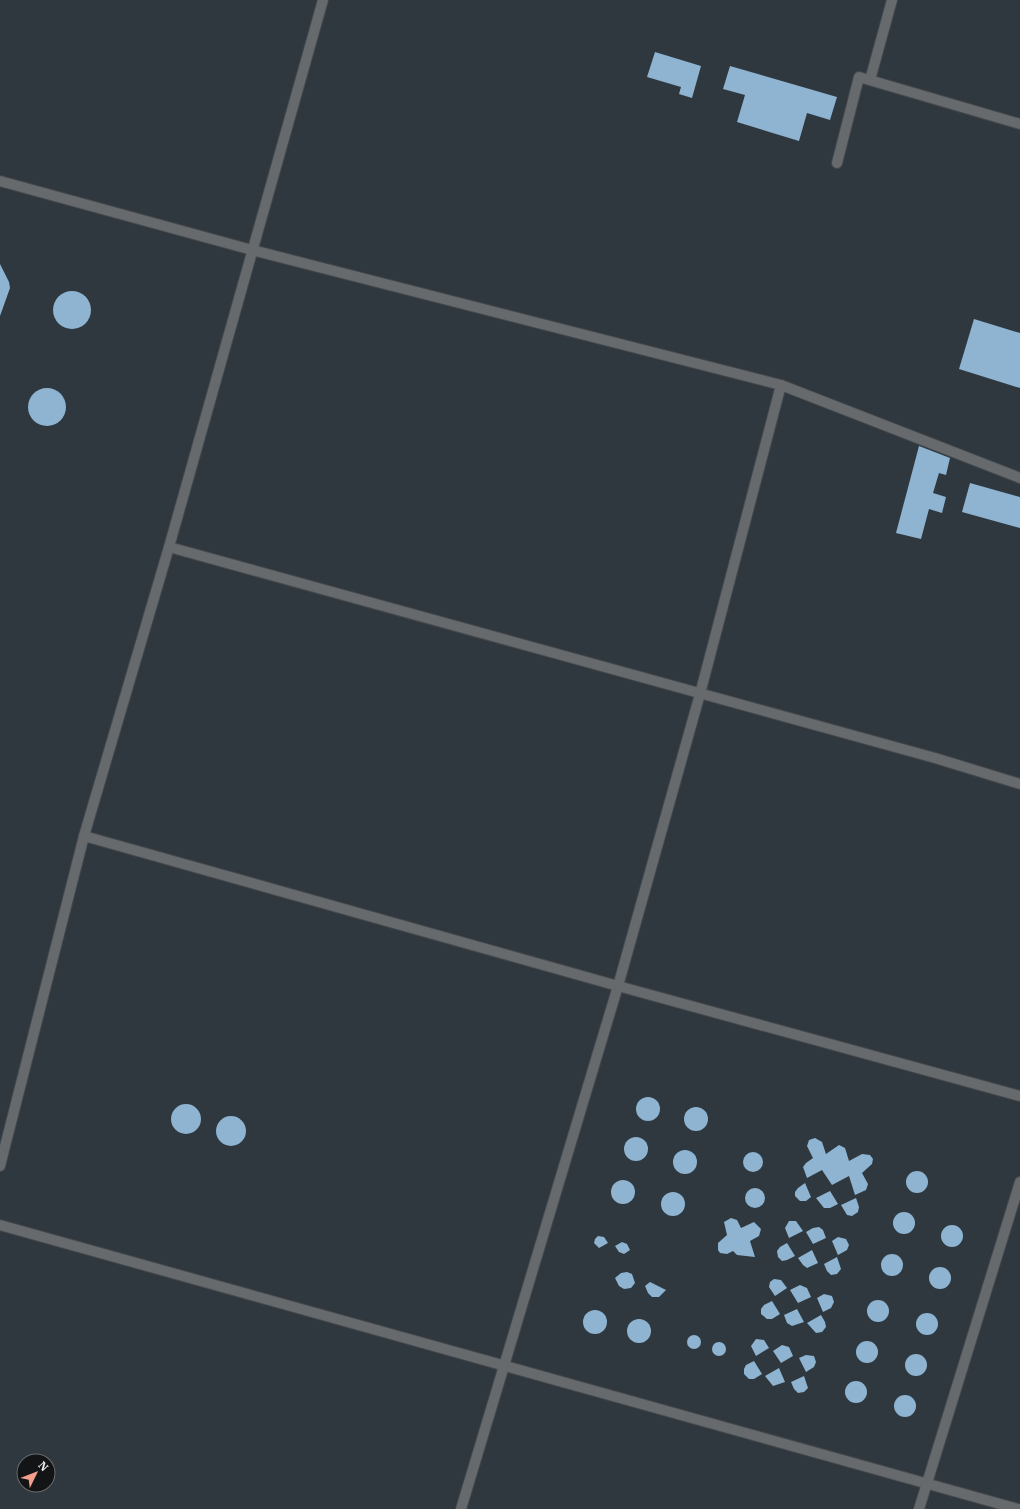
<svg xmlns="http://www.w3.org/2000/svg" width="1020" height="1509" viewBox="0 0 1020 1509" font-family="'IBM Plex Serif',serif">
<rect width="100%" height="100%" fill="#282c2f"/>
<path fill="#2f383f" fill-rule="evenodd" d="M0,0H1020V1509H0ZM24,1461H48V1485H24Z"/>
<g fill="#8eb4d1">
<polygon points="655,52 701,66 692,98 679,94 681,87 647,77"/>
<polygon points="730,66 837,97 830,120 807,113 799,141 737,122 745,95 723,89"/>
<polygon points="0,264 9,282 10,288 0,316"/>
<circle cx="72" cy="310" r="19"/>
<polygon points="974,319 1020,333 1020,388 959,369"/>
<circle cx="47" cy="407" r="19"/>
<polygon points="919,446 950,458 946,475 939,473 933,493 946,497 942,513 929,509 921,539 896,533"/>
<polygon points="970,483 1020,497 1020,528 962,512"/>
<circle cx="648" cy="1109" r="12"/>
<circle cx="186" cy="1119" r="15"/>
<circle cx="696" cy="1119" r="12"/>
<circle cx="231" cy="1131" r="15"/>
<circle cx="636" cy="1149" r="12"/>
<polygon points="815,1138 822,1142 826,1154 839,1145 845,1148 849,1161 862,1154 870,1155 873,1159 872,1164 862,1173 868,1184 866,1190 855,1195 849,1176 832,1185 822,1170 807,1178 803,1167 806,1163 813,1158 807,1146 809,1140"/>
<circle cx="685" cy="1162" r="12"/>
<circle cx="753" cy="1162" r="10"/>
<circle cx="917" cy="1182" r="11"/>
<circle cx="623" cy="1192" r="12"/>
<polygon points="805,1183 811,1197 806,1201 800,1201 795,1196 795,1192 798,1188"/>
<circle cx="755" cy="1198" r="10"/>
<polygon points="830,1191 838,1204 830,1208 824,1208 816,1198"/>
<circle cx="673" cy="1204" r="12"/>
<polygon points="856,1198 859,1207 858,1212 852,1216 847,1215 841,1205"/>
<circle cx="904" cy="1223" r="11"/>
<polygon points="731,1218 737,1220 741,1228 754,1222 761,1229 759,1236 750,1241 755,1257 737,1255 733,1251 727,1254 720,1253 718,1250 718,1243 727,1235 724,1222"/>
<polygon points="789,1221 796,1221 803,1231 789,1238 785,1228"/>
<circle cx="952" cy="1236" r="11"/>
<polygon points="819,1227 823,1230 826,1238 813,1244 806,1232 813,1228"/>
<polygon points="598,1236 604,1237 608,1243 599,1248 594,1243 595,1239"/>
<polygon points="838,1237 846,1239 849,1245 847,1250 838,1255 832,1241"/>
<polygon points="622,1242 627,1244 630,1250 624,1254 619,1252 615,1246"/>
<polygon points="787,1243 795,1256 787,1260 782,1261 778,1257 777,1251 780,1247"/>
<polygon points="812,1250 818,1263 807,1268 803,1265 798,1258"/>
<circle cx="892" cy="1265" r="11"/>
<polygon points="837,1257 841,1269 837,1274 831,1275 827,1271 824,1264"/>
<circle cx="940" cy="1278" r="11"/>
<polygon points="627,1272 632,1274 635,1283 631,1288 624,1289 619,1286 615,1278 621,1273"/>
<polygon points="774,1279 781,1280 787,1288 775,1296 769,1287 770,1282"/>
<polygon points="650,1282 666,1290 659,1297 652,1297 648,1293 645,1286"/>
<polygon points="800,1285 807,1288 811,1297 798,1303 790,1290"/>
<polygon points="824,1294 832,1296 834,1302 831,1308 823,1312 817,1298"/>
<circle cx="878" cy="1311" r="11"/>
<polygon points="772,1301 780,1314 772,1319 767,1319 761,1314 761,1309 764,1305"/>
<polygon points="797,1309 804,1322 792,1326 787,1323 784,1315"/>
<circle cx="595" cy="1322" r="12"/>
<circle cx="927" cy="1324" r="11"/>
<polygon points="821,1315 825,1322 826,1327 822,1332 816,1333 807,1323"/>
<circle cx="639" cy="1331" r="12"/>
<circle cx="694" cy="1342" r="7"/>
<polygon points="756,1339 764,1340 769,1348 756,1356 751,1346"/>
<circle cx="867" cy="1352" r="11"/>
<circle cx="719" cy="1349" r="7"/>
<polygon points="782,1345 789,1347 793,1356 781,1363 773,1351"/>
<circle cx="916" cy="1365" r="11"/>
<polygon points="806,1355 814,1356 816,1362 814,1367 806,1372 799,1358"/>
<polygon points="754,1361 762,1374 754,1379 749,1379 744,1374 744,1369 746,1365"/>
<polygon points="779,1368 785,1382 773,1386 765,1376"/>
<polygon points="804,1376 808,1388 804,1392 798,1393 794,1389 791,1382"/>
<circle cx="856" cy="1392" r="11"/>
<circle cx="905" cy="1406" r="11"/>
</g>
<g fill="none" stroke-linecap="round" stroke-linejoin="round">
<defs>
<g id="minor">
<polyline points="323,0 169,547 935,758 1020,784"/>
<polyline points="870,80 892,0"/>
<polyline points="837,163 859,77 1020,124"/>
<polyline points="0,181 252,250 781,385 1020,478"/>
<polyline points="84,836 618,986 1020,1096"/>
<polyline points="0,1166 84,836 169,547"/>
<polyline points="0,1225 1018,1509"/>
<polyline points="461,1509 618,986 700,694 781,385"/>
<polyline points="919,1509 1020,1182"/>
</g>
</defs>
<use href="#minor" stroke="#46484b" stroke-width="12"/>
<use href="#minor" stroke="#666a6d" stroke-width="10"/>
</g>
<g transform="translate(36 1473) rotate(47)"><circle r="19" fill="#121416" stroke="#696b6d"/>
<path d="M0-3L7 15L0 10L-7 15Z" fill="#f49d8b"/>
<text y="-6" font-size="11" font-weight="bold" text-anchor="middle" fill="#eceef0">N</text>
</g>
</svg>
